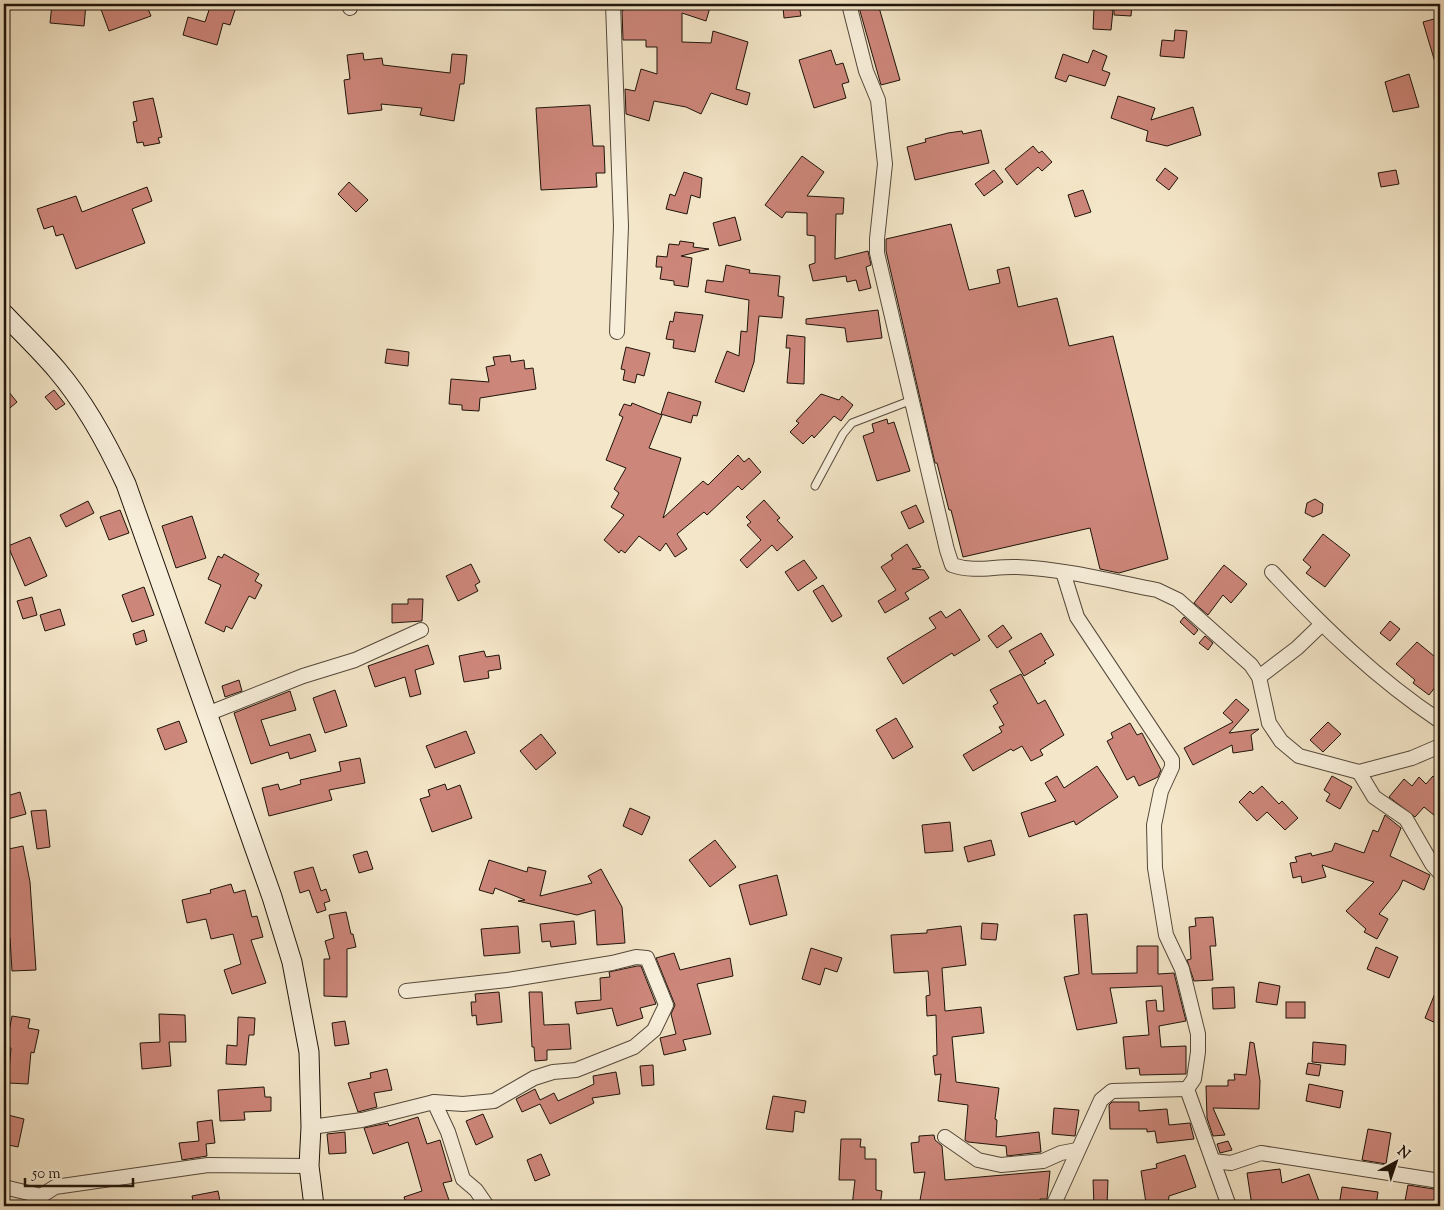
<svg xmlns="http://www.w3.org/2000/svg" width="1444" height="1210" viewBox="0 0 1444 1210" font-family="'Sorts Mill Goudy',serif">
<rect width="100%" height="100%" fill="#f4e6c8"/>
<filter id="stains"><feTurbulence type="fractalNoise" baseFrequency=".004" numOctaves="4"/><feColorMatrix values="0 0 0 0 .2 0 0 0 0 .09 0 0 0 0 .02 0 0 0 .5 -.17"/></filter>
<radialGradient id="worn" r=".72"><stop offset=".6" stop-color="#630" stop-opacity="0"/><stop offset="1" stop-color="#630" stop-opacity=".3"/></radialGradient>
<g fill="#cd867a" stroke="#1e140a">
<polygon points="52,4 86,4 84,26 50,23"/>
<polygon points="99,4 146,4 151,16 109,31"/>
<polygon points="211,4 237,4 230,25 223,23 217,45 183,35 188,17 205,22"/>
<polygon points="624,4 642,4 642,6 711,4 706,21 682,13 682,42 711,43 713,31 748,42 736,89 750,93 747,105 711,93 701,114 686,107 654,101 649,121 626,114 625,89 635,91 641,69 657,74 657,47 646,47 646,40 623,40 622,10 624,10"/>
<polygon points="858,4 878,4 900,80 881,85"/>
<polygon points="1114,4 1132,4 1131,16 1114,15"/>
<polygon points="799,5 801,16 784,18 783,7"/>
<polygon points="1094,8 1113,10 1111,30 1093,29"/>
<polygon points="1434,19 1438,28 1440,27 1440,68 1437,69 1423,22"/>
<polygon points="1175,30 1187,31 1184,58 1160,56 1162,40 1174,41"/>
<polygon points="831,50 836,65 843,63 849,82 842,84 846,98 814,108 799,60"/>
<polygon points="1093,50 1107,56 1102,70 1110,73 1105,86 1069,75 1066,82 1055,78 1063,54 1088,63"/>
<polygon points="363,53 364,60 382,58 383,65 450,73 452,54 467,55 464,84 460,84 454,121 420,115 422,108 381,104 382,110 348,114 344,80 350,79 347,55"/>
<polygon points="1409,74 1419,107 1393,112 1385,82"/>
<polygon points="1118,96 1155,108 1151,120 1193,107 1201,135 1167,146 1146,141 1148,131 1111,118"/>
<polygon points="153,98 162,137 158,138 160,143 144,146 143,142 137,143 133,122 137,121 133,102"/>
<polygon points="590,105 593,146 604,146 605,173 596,173 597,187 541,190 536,108"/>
<polygon points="981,130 989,163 915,180 907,147 926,142 925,139 948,133 962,131 963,134"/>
<polygon points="1033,146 1039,153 1042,151 1052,162 1042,171 1038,167 1017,185 1005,169"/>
<polygon points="802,156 824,172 807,196 844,198 843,214 836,214 835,259 868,251 871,265 866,267 871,288 859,291 856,280 847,282 846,276 813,281 809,265 815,263 815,236 807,235 807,213 786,212 782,218 765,205"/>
<polygon points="1165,168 1178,178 1169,190 1156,180"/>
<polygon points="994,170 1003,182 984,196 975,184"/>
<polygon points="1396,170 1399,184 1381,187 1378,173"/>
<polygon points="684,172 702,178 700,198 691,195 687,214 666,209 670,194 675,196"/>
<polygon points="349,182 368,200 356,212 338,194"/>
<polygon points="147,187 152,201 132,209 145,243 76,269 63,234 56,236 53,226 44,229 37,209 76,196 82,212"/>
<polygon points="1083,190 1091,212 1075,217 1068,195"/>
<polygon points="735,217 741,240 719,246 713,223"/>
<polygon points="951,224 969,290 1000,283 997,270 1009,267 1018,307 1057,298 1069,346 1113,336 1168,559 1119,573 1100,569 1090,528 963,557 951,510 949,510 937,463 935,463 886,251 886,239"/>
<polygon points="680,241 694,243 693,247 709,249 681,256 692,258 688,287 674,285 674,281 660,279 662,267 656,267 657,256 667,257 669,244 679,245"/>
<polygon points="726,265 750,270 749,273 780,276 778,296 784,297 782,318 759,316 754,362 744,392 715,382 727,351 739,356 741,331 747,332 749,300 705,292 707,280 723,282"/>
<polygon points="878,310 882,338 847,342 845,328 806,324 806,319"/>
<polygon points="675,312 703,315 695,352 673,348 674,340 666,339 670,321 673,322"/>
<polygon points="787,335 805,337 804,384 787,383 790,348 786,348"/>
<polygon points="626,347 650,353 644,376 637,374 635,383 623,380 625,370 621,369"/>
<polygon points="387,349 409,352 408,366 385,363"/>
<polygon points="510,355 511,362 524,360 525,369 533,368 536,389 480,398 479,411 462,410 462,405 449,404 451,379 489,382 486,367 495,365 493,357"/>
<polygon points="4,386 17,402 4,413"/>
<polygon points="54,390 65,404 56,410 45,397"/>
<polygon points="668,392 701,402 697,416 693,415 691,423 661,414"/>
<polygon points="821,394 839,400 842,396 853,405 841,421 834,416 814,438 812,435 803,444 790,432 799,423 796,421"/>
<polygon points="632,403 662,415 649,448 681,458 663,518 703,481 708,485 738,455 744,462 749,458 761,472 742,490 738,486 707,515 704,512 677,534 687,549 675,557 666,543 660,551 639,536 625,553 621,550 619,553 604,540 624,515 611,507 619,493 614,489 626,468 606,460 623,417 619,415 624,404 631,406"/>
<polygon points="887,419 888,424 894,422 910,471 877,481 863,436 874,432 872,424"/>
<polygon points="1315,499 1323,504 1322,513 1313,517 1305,513 1307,503"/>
<polygon points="764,500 780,518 777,520 793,537 777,551 772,545 747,568 740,560 761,540 747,525 751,522 746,517"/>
<polygon points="88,501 94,513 66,527 60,515"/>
<polygon points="916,505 924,522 909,529 901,512"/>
<polygon points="120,510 129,533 109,540 100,517"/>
<polygon points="192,516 206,558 176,568 162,526"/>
<polygon points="1323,534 1350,555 1325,587 1306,573 1311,567 1303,560"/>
<polygon points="30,537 47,576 25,586 8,546"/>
<polygon points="907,544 921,567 912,569 924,570 929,578 905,593 909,599 885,613 878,601 896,590 881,567 893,559 891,555"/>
<polygon points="224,554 259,574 255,581 262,585 255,599 249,596 232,629 226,626 224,632 205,623 221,585 208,579 218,556 222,558"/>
<polygon points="804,560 817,578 798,591 785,572"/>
<polygon points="471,564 480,582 475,585 478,591 458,601 446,576"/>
<polygon points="1224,565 1247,584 1231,603 1223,595 1208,615 1194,603"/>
<polygon points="823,585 842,616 832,622 813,591"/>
<polygon points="144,587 154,615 132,622 122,595"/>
<polygon points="32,597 37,615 23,619 17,601"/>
<polygon points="408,599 423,599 422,621 392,623 392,604 408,604"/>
<polygon points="60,609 65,625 45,631 40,615"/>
<polygon points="960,609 980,640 954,656 952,653 903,684 887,658 936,628 929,618 941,611 946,618"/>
<polygon points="1184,617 1198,630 1194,635 1180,622"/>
<polygon points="1390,621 1400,629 1390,641 1380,633"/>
<polygon points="1003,625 1012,638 997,648 988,636"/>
<polygon points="144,630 147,641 136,645 133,634"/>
<polygon points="1041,633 1054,655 1044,661 1046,663 1024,676 1009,651"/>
<polygon points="1205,636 1213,643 1208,650 1199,643"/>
<polygon points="1417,642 1440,661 1440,681 1429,695 1413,683 1415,680 1396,664"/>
<polygon points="428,645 434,664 415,670 421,694 410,697 405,677 375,687 368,666"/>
<polygon points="484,651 486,657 499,655 501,669 488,671 489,678 464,682 459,656"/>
<polygon points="1021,674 1038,704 1045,700 1064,735 1040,750 1043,755 1031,761 1022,746 1013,751 1011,749 973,771 963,755 1002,732 999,727 1004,725 993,706 998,703 990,690"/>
<polygon points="239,680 242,691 225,697 222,686"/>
<polygon points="335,690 347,726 325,733 313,698"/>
<polygon points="290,691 296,710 261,720 270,746 310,734 316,751 290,759 288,752 251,764 234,713"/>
<polygon points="1236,699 1249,710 1229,733 1259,729 1251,735 1253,750 1233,753 1232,745 1193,765 1184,748 1233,722 1223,713"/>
<polygon points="896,718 913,747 893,759 876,730"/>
<polygon points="179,721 187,742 165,750 157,729"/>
<polygon points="1328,722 1341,734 1323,752 1310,740"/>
<polygon points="1130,723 1137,735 1142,733 1161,770 1158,777 1139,786 1134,776 1127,780 1107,741 1113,738 1111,733"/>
<polygon points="466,731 475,753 435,768 426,746"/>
<polygon points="541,734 556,753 536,770 520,751"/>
<polygon points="360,758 365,783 329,790 332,800 269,816 262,788 278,784 280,790 301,784 300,780 341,771 339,762"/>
<polygon points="1097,766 1118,797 1076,825 1074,821 1029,837 1021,813 1056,801 1045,783 1057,776 1064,788"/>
<polygon points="1332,776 1352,787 1340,809 1326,801 1330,794 1324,790"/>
<polygon points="1433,776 1440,782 1440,794 1435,801 1440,805 1440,820 1424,807 1415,817 1389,797 1404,779 1412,786 1419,777 1426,784"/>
<polygon points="445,784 447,790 460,785 472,818 432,832 420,799 430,796 428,790"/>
<polygon points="1262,786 1279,804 1282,801 1298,818 1285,830 1267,812 1257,821 1239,802 1250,791 1253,794"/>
<polygon points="20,792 26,814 4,820 4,797"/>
<polygon points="630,808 650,817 642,835 623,826"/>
<polygon points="46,810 50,847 37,849 31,811"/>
<polygon points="1385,815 1401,828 1390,856 1430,875 1424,890 1403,880 1399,889 1379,914 1388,919 1377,939 1364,932 1366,929 1346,911 1374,882 1322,865 1326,877 1302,883 1301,876 1293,878 1290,863 1297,862 1295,857 1311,853 1312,856 1332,851 1335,843 1364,853 1373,830 1378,832"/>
<polygon points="950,822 953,851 925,853 922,825"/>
<polygon points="715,840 736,867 710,887 689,860"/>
<polygon points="991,840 995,855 968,862 964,847"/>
<polygon points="23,846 30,882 36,970 12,971 10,938 7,939 4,850"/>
<polygon points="367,851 373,869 359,873 353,855"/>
<polygon points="489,860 527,872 528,867 546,871 540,896 592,883 588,876 601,869 622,907 625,943 597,945 595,910 577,915 518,901 525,900 495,888 493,894 479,890"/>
<polygon points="313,867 321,891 326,889 330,901 324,903 326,910 317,913 309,890 300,893 294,872"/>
<polygon points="777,875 787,915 750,925 739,885"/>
<polygon points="231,884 234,893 245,890 252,917 257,916 263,937 251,940 266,983 232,994 224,970 241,964 233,934 211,939 206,919 187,923 182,900 211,893 210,890"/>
<polygon points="346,912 351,934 353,934 356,947 347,949 347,997 324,996 324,959 330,959 325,941 334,938 329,915"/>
<polygon points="1087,914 1092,974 1137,973 1137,946 1158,946 1158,974 1174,973 1186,1021 1159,1026 1161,1047 1186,1046 1186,1074 1140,1075 1139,1068 1126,1069 1123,1037 1149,1035 1146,1001 1156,1000 1157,1011 1164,1011 1162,986 1110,988 1117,1023 1077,1030 1064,977 1079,974 1074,915"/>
<polygon points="1213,917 1216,946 1210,946 1213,980 1194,981 1187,960 1191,959 1189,927 1196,926 1195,918"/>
<polygon points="574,921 576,944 551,947 550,941 542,942 540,924"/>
<polygon points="982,923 998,924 996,940 981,939"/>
<polygon points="518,926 520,953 484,956 481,929"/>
<polygon points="961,926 966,965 942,968 945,1011 981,1007 984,1033 952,1037 956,1082 999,1088 995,1119 997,1120 996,1137 1039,1132 1041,1152 1007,1156 1006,1146 968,1142 965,1140 968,1105 938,1101 941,1074 935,1075 933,1056 937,1055 936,1015 927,1016 926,996 930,995 928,971 894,973 891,935 927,933 927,930"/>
<polygon points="1376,947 1398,957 1389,978 1367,969"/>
<polygon points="811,948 842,958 837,972 825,968 820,985 802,979"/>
<polygon points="674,953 680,970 730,958 733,976 697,984 711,1034 683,1040 686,1050 664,1055 660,1038 676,1034 671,1014 675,1005 656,958"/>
<polygon points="637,966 641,966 656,1004 640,1008 643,1018 617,1026 612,1008 577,1014 575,1002 601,1000 600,978 610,977 609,972"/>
<polygon points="1440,981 1440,1025 1425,1018"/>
<polygon points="1259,982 1280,986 1277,1005 1256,1002"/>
<polygon points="1234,987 1235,1008 1213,1009 1212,988"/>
<polygon points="499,992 502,1022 477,1025 476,1015 472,1016 471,1002 476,1002 475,994"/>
<polygon points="529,992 542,992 544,1025 569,1024 571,1049 547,1050 547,1060 535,1061 534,1047 532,1047"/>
<rect x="1286" y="1002" width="19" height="16"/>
<polygon points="159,1014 185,1015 186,1042 169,1042 171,1066 142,1069 140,1043 160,1042"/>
<polygon points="12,1016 30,1019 28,1028 39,1030 34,1053 31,1052 28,1084 8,1083 11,1048 6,1047"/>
<polygon points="238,1017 255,1018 254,1035 249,1035 246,1065 226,1064 227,1045 237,1046"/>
<polygon points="345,1021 349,1044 335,1046 332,1023"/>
<polygon points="1250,1042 1254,1043 1260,1081 1259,1109 1213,1108 1225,1135 1213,1136 1207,1118 1206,1086 1228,1086 1228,1080 1235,1080 1234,1074 1246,1075"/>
<polygon points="1313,1042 1346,1045 1345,1065 1312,1062"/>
<polygon points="1308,1063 1321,1065 1319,1076 1306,1074"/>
<polygon points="653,1065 654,1085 642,1086 640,1066"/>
<polygon points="387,1069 392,1090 374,1093 377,1107 358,1112 348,1083 371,1078 370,1073"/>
<polygon points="616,1072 620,1094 592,1098 594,1103 550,1124 540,1104 522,1112 516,1099 535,1089 540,1100 554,1093 558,1101 594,1084 593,1076"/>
<polygon points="1309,1084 1343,1091 1340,1108 1306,1101"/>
<polygon points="264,1087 265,1097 271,1097 271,1111 244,1112 245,1120 220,1121 218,1090"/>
<polygon points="773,1096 806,1101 804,1113 795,1111 793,1132 766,1129"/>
<polygon points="1112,1102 1139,1102 1139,1111 1167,1109 1169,1125 1190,1123 1194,1139 1157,1143 1155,1131 1147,1132 1147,1129 1110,1129 1109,1105"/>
<polygon points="1054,1108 1079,1110 1075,1136 1052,1134"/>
<polygon points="4,1114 24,1119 18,1147 4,1144"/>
<polygon points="483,1114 493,1137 476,1145 466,1121"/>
<polygon points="418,1117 427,1144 440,1140 452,1181 443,1183 451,1206 407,1206 404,1197 422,1191 408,1142 373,1154 364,1128 388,1123 389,1126"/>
<polygon points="212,1120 215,1143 206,1144 207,1156 182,1160 179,1143 199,1141 197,1122"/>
<polygon points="1368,1129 1391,1133 1386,1164 1362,1160"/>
<polygon points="345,1132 346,1153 329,1154 327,1134"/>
<polygon points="934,1135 935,1140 942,1146 945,1180 1050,1171 1047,1199 1040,1199 1041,1206 919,1206 925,1172 914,1173 911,1143 919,1142 919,1136"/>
<polygon points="841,1139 861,1139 860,1147 865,1147 865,1159 876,1159 876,1190 882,1191 880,1206 852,1206 855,1180 839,1180"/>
<polygon points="1228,1141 1232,1150 1220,1153 1217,1144"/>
<polygon points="541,1154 550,1175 535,1181 527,1160"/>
<polygon points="1185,1155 1196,1187 1169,1196 1168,1206 1154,1206 1153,1202 1146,1203 1141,1171 1157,1168 1156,1164"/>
<polygon points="1280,1169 1282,1183 1309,1174 1319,1201 1303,1206 1252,1206 1247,1173"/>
<polygon points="1093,1180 1108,1180 1107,1206 1094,1206"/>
<polygon points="1408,1185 1440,1190 1440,1206 1404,1206"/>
<polygon points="1342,1187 1378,1192 1376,1206 1339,1206"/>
<polygon points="218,1191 221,1206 194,1206 192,1196"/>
</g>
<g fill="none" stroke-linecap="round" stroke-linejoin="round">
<defs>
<polyline id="service" points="815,486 843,434 852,423 912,400"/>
<g id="minor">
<polyline points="613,4 621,226 617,332"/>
<path d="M849,4L866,71L878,100L885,164L877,239V253L947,550L952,565C976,573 993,566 1017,567C1064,569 1111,581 1157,590L1178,600L1251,665L1259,677L1269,723L1281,741L1299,756L1359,772L1412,758L1440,746"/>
<polyline points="350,8 351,4"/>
<polyline points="1063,572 1077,617 1172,760 1172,767 1161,791 1154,825 1155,868 1166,935 1182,969 1198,1034 1198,1052 1194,1079 1187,1089"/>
<path d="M1272,572C1323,627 1377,679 1440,721"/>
<polyline points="1259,677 1297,648 1321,625"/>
<polyline points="207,714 303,676 355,660 421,630"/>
<polyline points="1359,772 1374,797 1406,819 1432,864 1440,873"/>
<polyline points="1187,1089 1229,1206"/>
<polyline points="434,1102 448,1132 463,1179 476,1190 487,1206"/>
<polyline points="311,1127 362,1120 434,1102 463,1104 494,1101 534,1078 553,1072 576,1070 634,1047 654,1030 666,1005 647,958 636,957 612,963 507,980 406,991"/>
<polyline points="945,1137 978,1160 1001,1165 1043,1161 1061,1153 1077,1150"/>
<polyline points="1213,1161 1231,1163 1261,1153 1440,1181"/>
<polyline points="4,1187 41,1196"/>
<polyline points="34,1206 41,1196 55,1187 208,1165 309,1166"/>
<polyline points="1053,1206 1101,1100 1112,1091 1187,1089"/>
</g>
<path id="secondary" d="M4,314C21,332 40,350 57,370C86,404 107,443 126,484L272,897L292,962L309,1052L311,1127L309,1166L314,1206"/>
</defs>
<use href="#service" stroke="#54483a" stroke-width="9"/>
<use href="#minor" stroke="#54483a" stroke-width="16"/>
<use href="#secondary" stroke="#1e140a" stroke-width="21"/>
<use href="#service" stroke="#f8efdb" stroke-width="7"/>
<use href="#minor" stroke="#f8efdb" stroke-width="14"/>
<use href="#secondary" stroke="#f8efdb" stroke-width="19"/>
</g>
<rect width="1444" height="1210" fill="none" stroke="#f4e6c8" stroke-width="20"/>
<rect x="5" y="5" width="1434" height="1200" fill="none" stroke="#1e140a" stroke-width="2.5"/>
<rect x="10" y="10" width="1424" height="1190" fill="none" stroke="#1e140a"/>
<g transform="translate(1396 1162) rotate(40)" stroke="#f8efdb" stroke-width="4" paint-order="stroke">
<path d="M0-4L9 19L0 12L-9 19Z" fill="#1e140a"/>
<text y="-8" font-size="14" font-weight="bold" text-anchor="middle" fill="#1e140a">N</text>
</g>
<path d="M25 1178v8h108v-8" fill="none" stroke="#1e140a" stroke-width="2.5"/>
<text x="32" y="1178" font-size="15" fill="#1e140a" stroke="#f8efdb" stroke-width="4" paint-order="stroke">50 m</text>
<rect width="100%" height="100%" filter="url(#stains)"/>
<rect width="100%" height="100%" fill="url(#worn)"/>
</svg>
